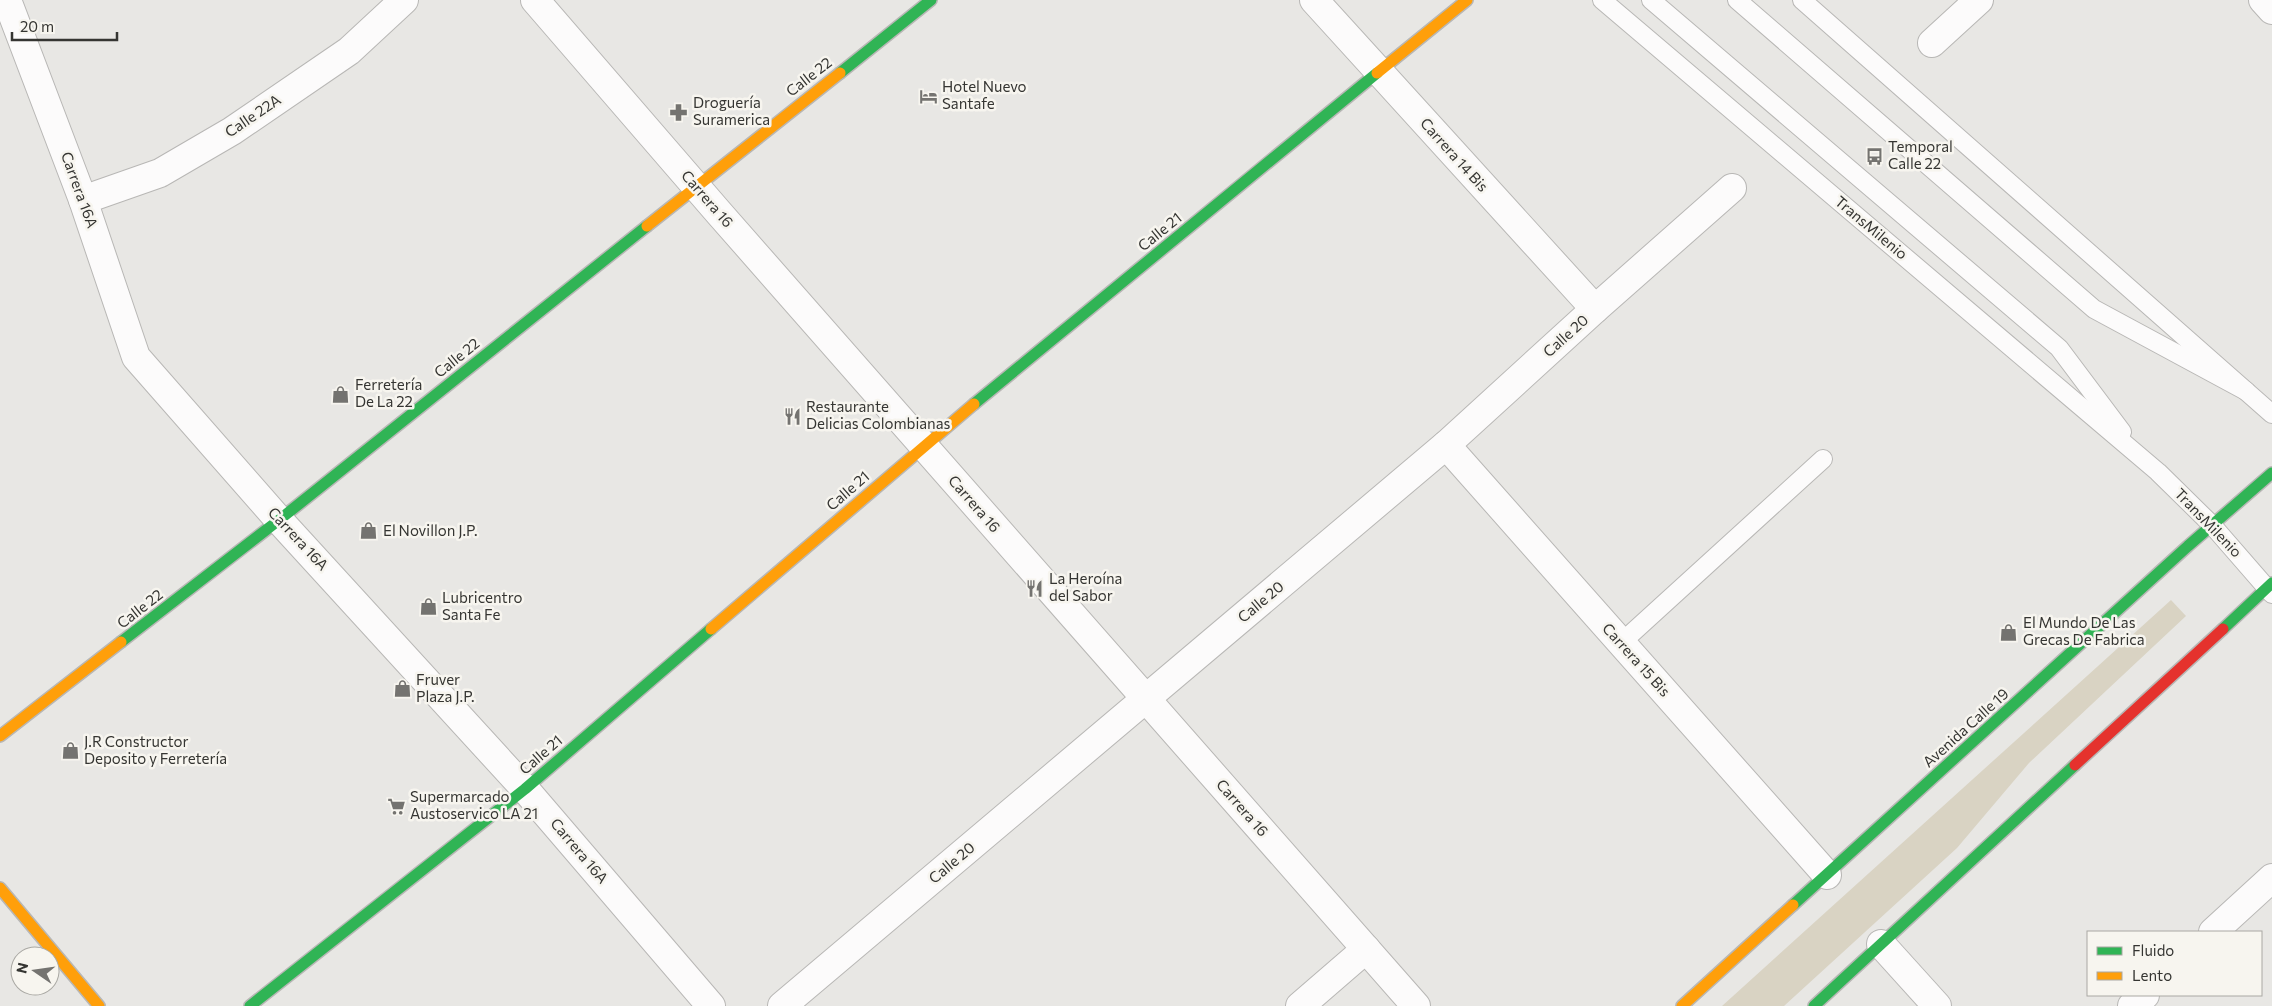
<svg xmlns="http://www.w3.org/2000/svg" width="2272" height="1006" viewBox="0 0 2272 1006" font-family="Commissioner,sans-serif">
<rect width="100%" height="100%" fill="#e8e7e4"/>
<polygon fill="#d9d3c3" points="2171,600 2186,616 2029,763 1957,848 1784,1006 1722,1006"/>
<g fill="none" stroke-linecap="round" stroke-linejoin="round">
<defs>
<g id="lane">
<polyline points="1602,0 2158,472 2212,525 2272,594"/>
<polyline points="1651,0 2059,348 2122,432"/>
<polyline points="1737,0 2094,309 2246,391"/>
<polyline points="1802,0 2272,414"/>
<polyline points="1621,643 1823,459"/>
</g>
<g id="street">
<polyline points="7,0 83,200 136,357 279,520 525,789 711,1006"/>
<polyline points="535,0 719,213 1416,1006"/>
<polyline points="1314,0 1595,309"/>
<polyline points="2263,0 2272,10"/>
<polyline points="1932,43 1979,0"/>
<polyline points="83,200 160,173 232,131 349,51 404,0"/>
<polyline points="1446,445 1827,875"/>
<polyline points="2213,932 2272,878"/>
<polyline points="1881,944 1937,1006"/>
<polyline points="782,1006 1446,445 1595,309 1732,188"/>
<polyline points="1300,1006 1366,949"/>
<polyline points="2132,1006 2145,995"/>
</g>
<g id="fast">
<polyline points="840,73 931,0"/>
<polyline points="974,404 1377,73"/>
<polyline points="2223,629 2272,583"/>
<polyline points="121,642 279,520 647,226"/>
<polyline points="1793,905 2188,546 2272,473"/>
<polyline points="250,1006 525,789 711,629"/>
<polyline points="1814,1006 2075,765"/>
</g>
<g id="slow">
<polyline points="1377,73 1467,0"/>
<polyline points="647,226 840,73"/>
<polyline points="711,629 974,404"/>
<polyline points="0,736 121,642"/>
<polyline points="0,888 99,1006"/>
<polyline points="1682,1006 1793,905"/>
</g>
<polyline id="jam" points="2075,765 2223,629"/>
</defs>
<use href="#lane" stroke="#b8b7b5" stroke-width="20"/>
<use href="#street" stroke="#b8b7b5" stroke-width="30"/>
<use href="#fast" stroke="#b8b7b5" stroke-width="14"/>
<use href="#slow" stroke="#b8b7b5" stroke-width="14"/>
<use href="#jam" stroke="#b8b7b5" stroke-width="14"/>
<use href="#lane" stroke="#fcfbfb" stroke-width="18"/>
<use href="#street" stroke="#fcfbfb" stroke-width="28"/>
<use href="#fast" stroke="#30b455" stroke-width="11"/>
<use href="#slow" stroke="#ff9f0a" stroke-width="11"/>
<use href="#jam" stroke="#e5322d" stroke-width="11"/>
</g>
<defs>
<symbol id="hotel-bare" viewBox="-9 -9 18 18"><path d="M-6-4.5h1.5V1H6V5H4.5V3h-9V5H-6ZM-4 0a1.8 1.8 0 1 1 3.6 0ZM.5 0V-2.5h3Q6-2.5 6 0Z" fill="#747370" stroke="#f7f5ef" stroke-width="2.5" paint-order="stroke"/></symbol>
<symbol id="pharmacy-bare" viewBox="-9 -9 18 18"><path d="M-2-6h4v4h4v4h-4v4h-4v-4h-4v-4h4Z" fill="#747370" stroke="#f7f5ef" stroke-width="2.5" paint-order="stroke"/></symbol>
<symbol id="bus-bare" viewBox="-9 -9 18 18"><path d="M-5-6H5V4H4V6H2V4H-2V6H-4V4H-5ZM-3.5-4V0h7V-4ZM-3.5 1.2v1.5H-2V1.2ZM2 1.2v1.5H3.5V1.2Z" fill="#747370" stroke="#f7f5ef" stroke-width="2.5" paint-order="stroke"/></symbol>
<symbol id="shop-bare" viewBox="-9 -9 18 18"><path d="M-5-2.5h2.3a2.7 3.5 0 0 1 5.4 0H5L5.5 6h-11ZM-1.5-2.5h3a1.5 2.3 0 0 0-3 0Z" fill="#747370" stroke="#f7f5ef" stroke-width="2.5" paint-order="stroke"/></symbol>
<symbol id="restaurant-bare" viewBox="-9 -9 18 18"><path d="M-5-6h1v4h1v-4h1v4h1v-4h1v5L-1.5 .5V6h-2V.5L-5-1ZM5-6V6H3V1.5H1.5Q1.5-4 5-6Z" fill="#747370" stroke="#f7f5ef" stroke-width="2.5" paint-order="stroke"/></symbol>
<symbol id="supermarket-bare" viewBox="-9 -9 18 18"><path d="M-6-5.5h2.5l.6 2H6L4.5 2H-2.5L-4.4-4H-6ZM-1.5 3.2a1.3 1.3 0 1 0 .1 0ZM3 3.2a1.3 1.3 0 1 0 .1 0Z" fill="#747370" stroke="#f7f5ef" stroke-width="2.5" paint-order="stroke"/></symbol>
</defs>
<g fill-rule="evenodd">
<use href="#hotel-bare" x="916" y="84" width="25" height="25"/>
<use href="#pharmacy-bare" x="666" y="100" width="25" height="25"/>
<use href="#bus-bare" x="1862" y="144" width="25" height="25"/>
<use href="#shop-bare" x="328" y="382" width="25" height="25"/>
<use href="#restaurant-bare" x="780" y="404" width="25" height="25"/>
<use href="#shop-bare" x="356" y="518" width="25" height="25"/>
<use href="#restaurant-bare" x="1022" y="576" width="25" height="25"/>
<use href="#shop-bare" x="416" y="594" width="25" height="25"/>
<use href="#shop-bare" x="1996" y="620" width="25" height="25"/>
<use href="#shop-bare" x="390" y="676" width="25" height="25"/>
<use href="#shop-bare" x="58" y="738" width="25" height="25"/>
<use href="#supermarket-bare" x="384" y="794" width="25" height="25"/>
</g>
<g text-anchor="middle" stroke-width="5" stroke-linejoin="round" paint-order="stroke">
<g font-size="15" fill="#353532" stroke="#f7f5ef">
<text transform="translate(809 77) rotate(-38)" y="5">Calle 22</text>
<text transform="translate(253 116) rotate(-34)" y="5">Calle 22A</text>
<text transform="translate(1454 155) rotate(48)" y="5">Carrera 14 Bis</text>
<text transform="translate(79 190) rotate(70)" y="5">Carrera 16A</text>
<text transform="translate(707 199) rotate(49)" y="5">Carrera 16</text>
<text transform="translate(1871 228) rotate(40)" y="5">TransMilenio</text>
<text transform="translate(1160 232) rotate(-39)" y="5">Calle 21</text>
<text transform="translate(1566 336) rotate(-42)" y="5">Calle 20</text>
<text transform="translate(457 358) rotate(-39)" y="5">Calle 22</text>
<text transform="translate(848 491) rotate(-41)" y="5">Calle 21</text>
<text transform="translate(974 504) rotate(49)" y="5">Carrera 16</text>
<text transform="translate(2208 523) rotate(46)" y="5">TransMilenio</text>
<text transform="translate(298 539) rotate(47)" y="5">Carrera 16A</text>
<text transform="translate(1261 602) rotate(-40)" y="5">Calle 20</text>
<text transform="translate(140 609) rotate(-38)" y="5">Calle 22</text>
<text transform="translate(1636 660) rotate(48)" y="5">Carrera 15 Bis</text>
<text transform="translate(1966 728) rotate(-42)" y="5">Avenida Calle 19</text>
<text transform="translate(541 755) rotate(-41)" y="5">Calle 21</text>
<text transform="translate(1242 808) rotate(49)" y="5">Carrera 16</text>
<text transform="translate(579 851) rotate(50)" y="5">Carrera 16A</text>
<text transform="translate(952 863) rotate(-40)" y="5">Calle 20</text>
</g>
<g font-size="15" fill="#353532" stroke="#f7f5ef" text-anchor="start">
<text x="942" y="92">Hotel Nuevo<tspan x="942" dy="17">Santafe</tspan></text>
<text x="693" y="108">Droguería<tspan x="693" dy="17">Suramerica</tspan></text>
<text x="1888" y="152">Temporal<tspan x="1888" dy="17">Calle 22</tspan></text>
<text x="355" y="390">Ferretería<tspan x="355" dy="17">De La 22</tspan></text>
<text x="806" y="412">Restaurante<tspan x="806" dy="17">Delicias Colombianas</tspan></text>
<text x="383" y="536">El Novillon J.P.</text>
<text x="1049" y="584">La Heroína<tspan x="1049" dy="17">del Sabor</tspan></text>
<text x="442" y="603">Lubricentro<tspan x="442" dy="17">Santa Fe</tspan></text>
<text x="2023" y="628">El Mundo De Las<tspan x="2023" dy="17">Grecas De Fabrica</tspan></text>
<text x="416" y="685">Fruver<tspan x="416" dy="17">Plaza J.P.</tspan></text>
<text x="84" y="747">J.R Constructor<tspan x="84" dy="17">Deposito y Ferretería</tspan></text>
<text x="410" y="802">Supermarcado<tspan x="410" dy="17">Austoservico LA 21</tspan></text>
</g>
</g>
<rect x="2087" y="931" width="175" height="65" fill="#f7f5ef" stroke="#a9a8a3"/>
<rect x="2097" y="947" width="25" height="8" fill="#30b455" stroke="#a9a8a3"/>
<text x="2132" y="956" font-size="15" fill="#353532">Fluido</text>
<rect x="2097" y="972" width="25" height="8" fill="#ff9f0a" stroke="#a9a8a3"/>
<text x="2132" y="981" font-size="15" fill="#353532">Lento</text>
<g transform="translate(35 971) rotate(283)"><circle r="24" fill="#f7f5ef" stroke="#a9a8a3"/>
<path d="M0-4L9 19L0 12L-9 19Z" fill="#747370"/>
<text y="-8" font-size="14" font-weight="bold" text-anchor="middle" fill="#353532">N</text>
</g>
<path d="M12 32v8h105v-8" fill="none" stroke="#353532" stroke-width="2.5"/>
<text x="20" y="32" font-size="15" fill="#353532" stroke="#f7f5ef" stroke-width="4" paint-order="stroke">20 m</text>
</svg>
